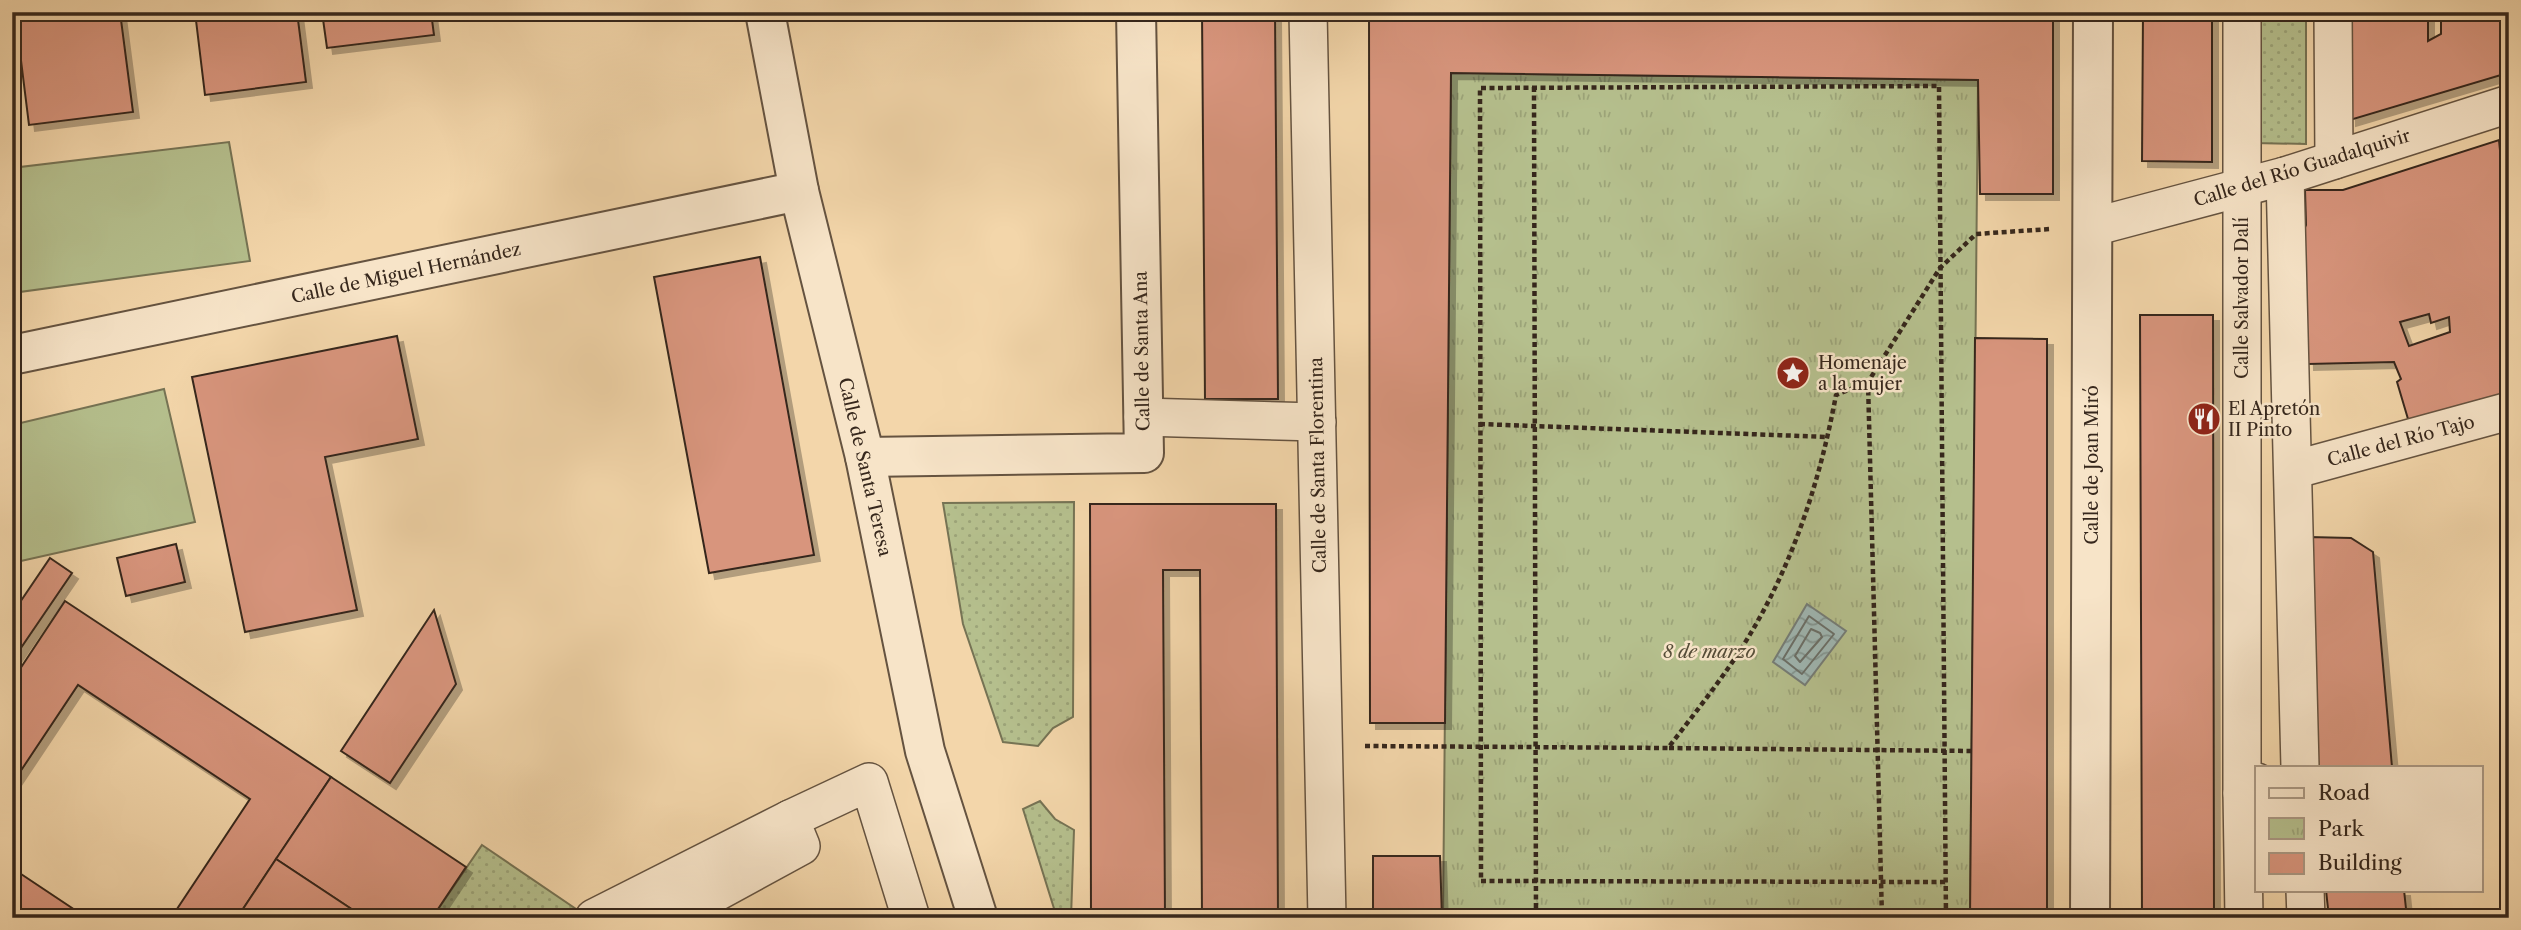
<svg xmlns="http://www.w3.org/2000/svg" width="2521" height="930" viewBox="0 0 2521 930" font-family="'Libre Caslon Text',serif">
<defs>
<pattern id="park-tufts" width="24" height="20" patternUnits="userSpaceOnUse" patternTransform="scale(1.75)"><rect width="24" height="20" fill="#b5bf8d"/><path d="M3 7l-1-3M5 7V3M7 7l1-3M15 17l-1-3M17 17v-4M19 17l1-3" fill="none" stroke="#9ca479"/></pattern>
<pattern id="garden-dots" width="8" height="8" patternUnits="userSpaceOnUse" patternTransform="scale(1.75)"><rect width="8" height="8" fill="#b5bf8d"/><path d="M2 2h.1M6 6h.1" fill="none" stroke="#9ca479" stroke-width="1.8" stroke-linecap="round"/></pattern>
<pattern id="water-waves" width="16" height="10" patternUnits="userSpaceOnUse" patternTransform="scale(1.75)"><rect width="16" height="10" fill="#9fb7b3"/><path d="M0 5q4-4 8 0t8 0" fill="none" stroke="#829591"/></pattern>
<filter id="shadow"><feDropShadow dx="6" dy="6" stdDeviation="0" flood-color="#0004"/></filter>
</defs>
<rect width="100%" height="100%" fill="#f3d6aa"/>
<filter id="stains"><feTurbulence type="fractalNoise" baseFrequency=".00286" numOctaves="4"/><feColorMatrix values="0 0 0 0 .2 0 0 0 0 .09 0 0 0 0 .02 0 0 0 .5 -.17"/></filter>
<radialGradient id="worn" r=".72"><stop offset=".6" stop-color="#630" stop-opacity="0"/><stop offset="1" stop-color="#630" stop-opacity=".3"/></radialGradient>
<g fill="#b5bf8d" stroke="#767354" stroke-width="2">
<polygon points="229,142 250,261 12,293 12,168"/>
<polygon points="164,389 195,522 12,563 12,425"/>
</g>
<polygon fill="url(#park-tufts)" stroke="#767354" stroke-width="2" points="1451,73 1978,80 1970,918 1443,918"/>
<g fill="url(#garden-dots)" stroke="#767354" stroke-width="2">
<polygon points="2254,12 2306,12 2306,144 2254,143"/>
<polygon points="1074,502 1073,717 1053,728 1038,746 1003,742 963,624 943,503"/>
<polygon points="1040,801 1055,819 1074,830 1071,918 1057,918 1023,809"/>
<polygon points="482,845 579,911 586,918 432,918"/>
</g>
<polygon fill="url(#water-waves)" stroke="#757d77" stroke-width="2" points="1807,604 1846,631 1805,685 1773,662"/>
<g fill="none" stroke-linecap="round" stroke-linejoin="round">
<g stroke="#6a6f68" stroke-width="2">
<polygon points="1809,616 1834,634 1802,674 1783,659"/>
<polygon points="1811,629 1820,633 1822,637 1800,662 1795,656"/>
</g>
</g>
<g fill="#d8957d" stroke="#36271c" stroke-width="2" fill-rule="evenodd" filter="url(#shadow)">
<polygon points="15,12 120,12 133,112 29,125"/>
<polygon points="195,12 297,12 306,82 205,95"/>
<polygon points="322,12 431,12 434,35 327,48"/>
<polygon points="1202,12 1275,12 1278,399 1205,399"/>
<polygon points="1369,12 2053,12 2053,194 1980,194 1978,80 1451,73 1445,723 1370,723"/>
<polygon points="2143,12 2212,12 2212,162 2142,161"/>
<polygon points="2349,12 2410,12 2410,16 2428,16 2428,41 2441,34 2441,12 2501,12 2501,75 2350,120"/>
<path d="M2499,140L2509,244V399L2411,429L2397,382L2401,379L2394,362L2308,364L2307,332L2301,319L2300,238L2306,225L2305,190H2343ZM2429,314L2431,323L2449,317L2450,332L2409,346L2400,322Z"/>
<polygon points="760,257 814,555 709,573 654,277"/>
<polygon points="2140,315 2213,315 2214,918 2142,918"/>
<polygon points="397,336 418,439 325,457 357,610 245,632 192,377"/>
<polygon points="1975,338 2047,339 2047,918 1970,918"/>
<polygon points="1090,504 1276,504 1278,918 1202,918 1200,570 1163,570 1165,918 1091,918"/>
<polygon points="2309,537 2351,538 2373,552 2392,767 2316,767"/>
<polygon points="176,544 185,582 126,596 117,558"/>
<polygon points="50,558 72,573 12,661 12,614"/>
<polygon points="65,601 331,777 237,918 171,918 250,799 78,685 12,784 12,681"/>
<polygon points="434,610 456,684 390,783 341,751"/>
<polygon points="331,777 466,867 432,918 365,918 276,859"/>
<polygon points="1373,856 1440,856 1442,918 1373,918"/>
<polygon points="276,859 353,910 348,918 237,918"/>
<polygon points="12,868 87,918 12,918"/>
<polygon points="2326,890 2404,890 2407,918 2329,918"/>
</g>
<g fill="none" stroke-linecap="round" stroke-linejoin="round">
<defs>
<g id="pedestrian">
<polyline points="1308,12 1327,918"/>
<polyline points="2242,12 2242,793"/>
<polyline points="2333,12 2334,160"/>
<polyline points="2285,176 2300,767"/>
<polyline points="2093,227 2285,176 2509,104"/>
<polyline points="1143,417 1317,422"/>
<polyline points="2293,470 2509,411"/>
<polyline points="2305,890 2306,918"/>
<polyline points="594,918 790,819"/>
<polyline points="669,918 801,846 790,819 869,782 911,918"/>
<polyline points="2244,918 2242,793 2257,782"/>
</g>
<g id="minor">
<polyline points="765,12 799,191 865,457 925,751 978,918"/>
<polyline points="12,355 799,191"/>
<polyline points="865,457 1144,453 1136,12"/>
<polyline points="2090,918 2093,12"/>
</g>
</defs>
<use href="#pedestrian" stroke="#655340" stroke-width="40"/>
<use href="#minor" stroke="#655340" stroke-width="42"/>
<g stroke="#36271c" stroke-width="4.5" stroke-dasharray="5 3.5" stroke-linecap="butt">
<polyline points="1534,87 1536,918"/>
<polyline points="1868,382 1882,918"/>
<polyline points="1480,424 1828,437"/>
<path d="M1365,746L1668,748C1689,721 1710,694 1729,667C1786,585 1818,492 1836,395L1868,382L1940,268L1976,234L2050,229"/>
<polyline points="1669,748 1973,751"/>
<polyline points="1945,882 1481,881 1480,88 1939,86 1946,918"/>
<polyline points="444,918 446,914 529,918"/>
</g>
<use href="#pedestrian" stroke="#f7e4c8" stroke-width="37"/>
<use href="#minor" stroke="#f7e4c8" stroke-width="38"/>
</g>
<defs>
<symbol id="sight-disc" viewBox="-11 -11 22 22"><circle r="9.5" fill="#8f2418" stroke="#f7e4c8"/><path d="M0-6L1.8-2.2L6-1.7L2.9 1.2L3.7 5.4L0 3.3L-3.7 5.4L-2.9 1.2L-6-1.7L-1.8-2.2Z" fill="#fff"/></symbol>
<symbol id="restaurant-disc" viewBox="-11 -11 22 22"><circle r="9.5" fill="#8f2418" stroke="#f7e4c8"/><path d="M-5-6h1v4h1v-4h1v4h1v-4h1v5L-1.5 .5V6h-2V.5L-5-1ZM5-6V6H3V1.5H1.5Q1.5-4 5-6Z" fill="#fff"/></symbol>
</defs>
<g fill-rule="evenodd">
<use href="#sight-disc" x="1774" y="354" width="38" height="38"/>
<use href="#restaurant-disc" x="2185" y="400" width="38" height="38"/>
</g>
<g text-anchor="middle" stroke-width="5" stroke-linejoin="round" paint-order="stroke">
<g font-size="18" fill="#36271c" stroke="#f7e4c8">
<text transform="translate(2302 168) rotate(-17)" y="6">Calle del Río Guadalquivir</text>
<text transform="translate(406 273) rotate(-12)" y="6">Calle de Miguel Hernández</text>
<text transform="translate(2242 298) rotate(-90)" y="6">Calle Salvador Dalí</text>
<text transform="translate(1142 351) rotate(-91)" y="6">Calle de Santa Ana</text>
<text transform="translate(2401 441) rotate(-15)" y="6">Calle del Río Tajo</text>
<text transform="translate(1318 465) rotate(-91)" y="6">Calle de Santa Florentina</text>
<text transform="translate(2092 465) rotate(-90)" y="6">Calle de Joan Miró</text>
<text transform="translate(865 467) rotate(77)" y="6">Calle de Santa Teresa</text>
</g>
<g font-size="18" fill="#36271c" stroke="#f7e4c8" text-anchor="start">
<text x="1818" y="369">Homenaje<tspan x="1818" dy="21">a la mujer</tspan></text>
<text x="2228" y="415">El Apretón<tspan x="2228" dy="21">II Pinto</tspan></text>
</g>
<g font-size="18" font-style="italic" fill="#564d38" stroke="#f7e4c8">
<text x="1709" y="658">8 de marzo</text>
</g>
</g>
<rect width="2521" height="930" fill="none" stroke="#f3d6aa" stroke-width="42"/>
<rect x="14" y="14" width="2493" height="902" fill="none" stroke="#36271c" stroke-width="3.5"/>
<rect x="21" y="21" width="2479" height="888" fill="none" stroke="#36271c" stroke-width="2"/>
<rect x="2255" y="766" width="228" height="126" fill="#f7e4c8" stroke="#aa9883" stroke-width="2"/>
<rect x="2269" y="788" width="35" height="10" fill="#f7e4c8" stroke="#aa9883" stroke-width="2"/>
<text x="2318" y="800" font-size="21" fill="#36271c">Road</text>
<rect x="2269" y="818" width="35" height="21" fill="url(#park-tufts)" stroke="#aa9883" stroke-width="2"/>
<text x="2318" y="836" font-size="21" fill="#36271c">Park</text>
<rect x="2269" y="853" width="35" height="21" fill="#d8957d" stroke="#aa9883" stroke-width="2"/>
<text x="2318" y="870" font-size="21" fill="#36271c">Building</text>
<rect width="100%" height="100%" filter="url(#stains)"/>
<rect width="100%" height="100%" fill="url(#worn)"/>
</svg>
